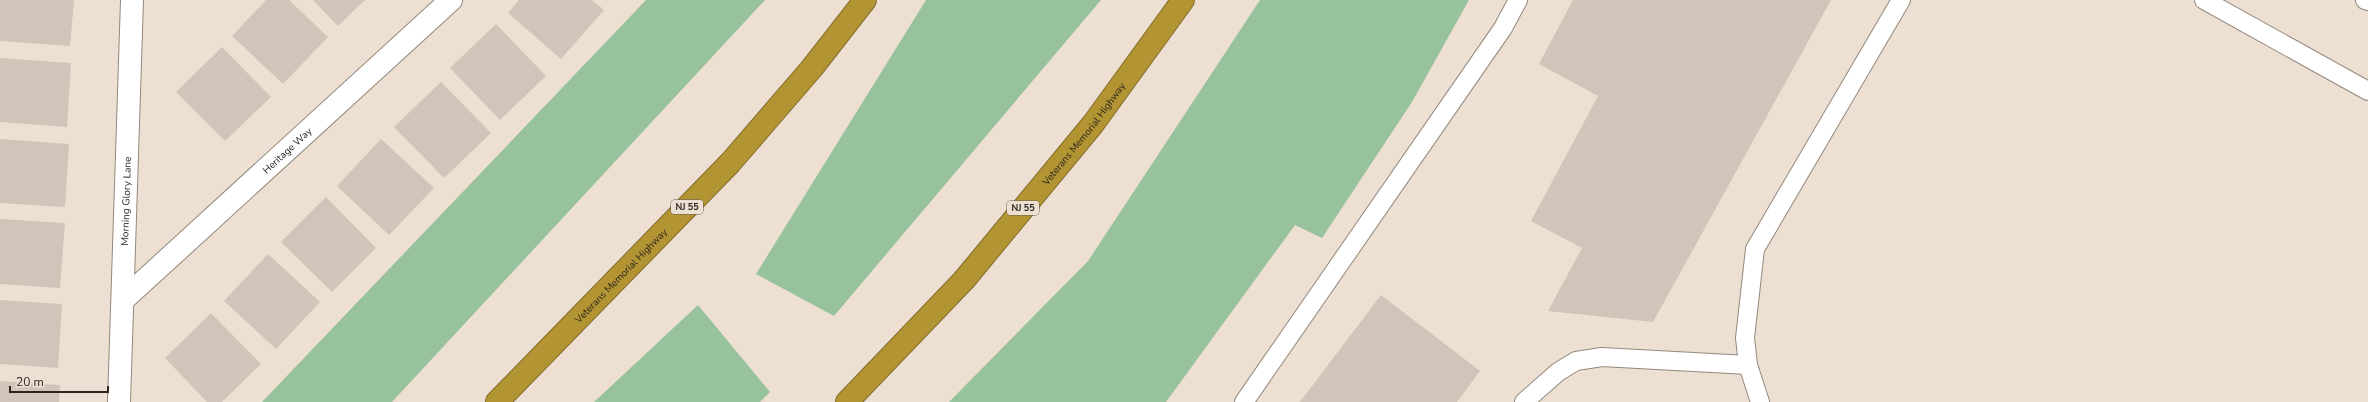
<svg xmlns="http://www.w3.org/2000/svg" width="2368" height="402" viewBox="0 0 2368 402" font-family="'Nunito Sans',sans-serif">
<rect width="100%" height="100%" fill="#ede0d3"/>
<g fill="#98c29b">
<polygon points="646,0 765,0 392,402 262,402"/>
<polygon points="926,0 1101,0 834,316 756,274"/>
<polygon points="1260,0 1469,0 1412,102 1322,238 1295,225 1166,402 949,402 1088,261"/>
<polygon points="698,305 770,392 760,402 594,402"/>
</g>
<g fill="#d1c4b8">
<polygon points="0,0 74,0 70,46 0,41"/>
<polygon points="266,0 289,0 328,37 283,84 232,36"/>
<polygon points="313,0 365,0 338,26"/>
<polygon points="519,0 592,0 604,10 561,59 508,13"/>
<polygon points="1573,0 1831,0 1653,322 1548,311 1582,248 1531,221 1598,96 1539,64"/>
<polygon points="496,24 546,76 500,120 450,68"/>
<polygon points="222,47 271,97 225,141 176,92"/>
<polygon points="0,58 71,63 67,127 0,122"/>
<polygon points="441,82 491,133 444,178 394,127"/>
<polygon points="0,139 69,144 65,207 0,203"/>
<polygon points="381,139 434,188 389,235 337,186"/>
<polygon points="326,197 376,248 332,292 281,242"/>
<polygon points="0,219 65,223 60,288 0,284"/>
<polygon points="268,254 320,302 276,349 224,301"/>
<polygon points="1381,295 1480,371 1457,402 1300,402"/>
<polygon points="0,300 62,304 58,368 0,364"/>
<polygon points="211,313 261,364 222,402 207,402 165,358"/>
<polygon points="0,381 60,385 59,402 0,402"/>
</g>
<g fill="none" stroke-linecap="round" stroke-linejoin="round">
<defs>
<g id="service">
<polyline points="2204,0 2368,91"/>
<polyline points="2365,0 2368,1"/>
<polyline points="1244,402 1503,28 1518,0"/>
<polyline points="1524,402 1558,372 1576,361 1602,357 1748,365"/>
<polyline points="1760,402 1748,365 1745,338 1755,249 1901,0"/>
</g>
<g id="minor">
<path id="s1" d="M123,300L451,0"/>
<path id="s2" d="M119,402L132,0"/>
</g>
<g id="motorway">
<path id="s3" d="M497,402L730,163L812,68L865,0"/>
<path id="s4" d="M847,402L964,280L1093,124L1183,0"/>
</g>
</defs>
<use href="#service" stroke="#94887c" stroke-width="20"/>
<use href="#minor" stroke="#94887c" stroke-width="24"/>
<use href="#motorway" stroke="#836d2c" stroke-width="24"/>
<use href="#service" stroke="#fff" stroke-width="18"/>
<use href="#minor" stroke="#fff" stroke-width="22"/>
<use href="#motorway" stroke="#b39433" stroke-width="22"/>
</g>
<g text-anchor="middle" stroke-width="3" stroke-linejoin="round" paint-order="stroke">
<g fill="#ede0d3" stroke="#645d56" stroke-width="1">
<rect x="671" y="200" width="32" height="14" rx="3"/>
<rect x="1007" y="201" width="32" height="14" rx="3"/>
</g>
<g font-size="9" font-weight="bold" fill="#2a2520">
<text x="687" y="210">NJ 55</text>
<text x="1023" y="211">NJ 55</text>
</g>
<g font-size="10" fill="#2a2520" stroke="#ede0d3">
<text dy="4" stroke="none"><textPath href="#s4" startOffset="358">Veterans Memorial Highway</textPath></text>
<text dy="4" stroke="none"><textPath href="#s1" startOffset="222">Heritage Way</textPath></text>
<text dy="4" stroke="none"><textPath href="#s2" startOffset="201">Morning Glory Lane</textPath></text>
<text dy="4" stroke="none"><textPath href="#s3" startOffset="177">Veterans Memorial Highway</textPath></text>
</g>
</g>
<path d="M10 386v6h98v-6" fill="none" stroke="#2a2520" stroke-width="2"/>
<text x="16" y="386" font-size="12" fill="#2a2520" stroke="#ede0d3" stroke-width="3" paint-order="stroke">20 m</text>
</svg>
